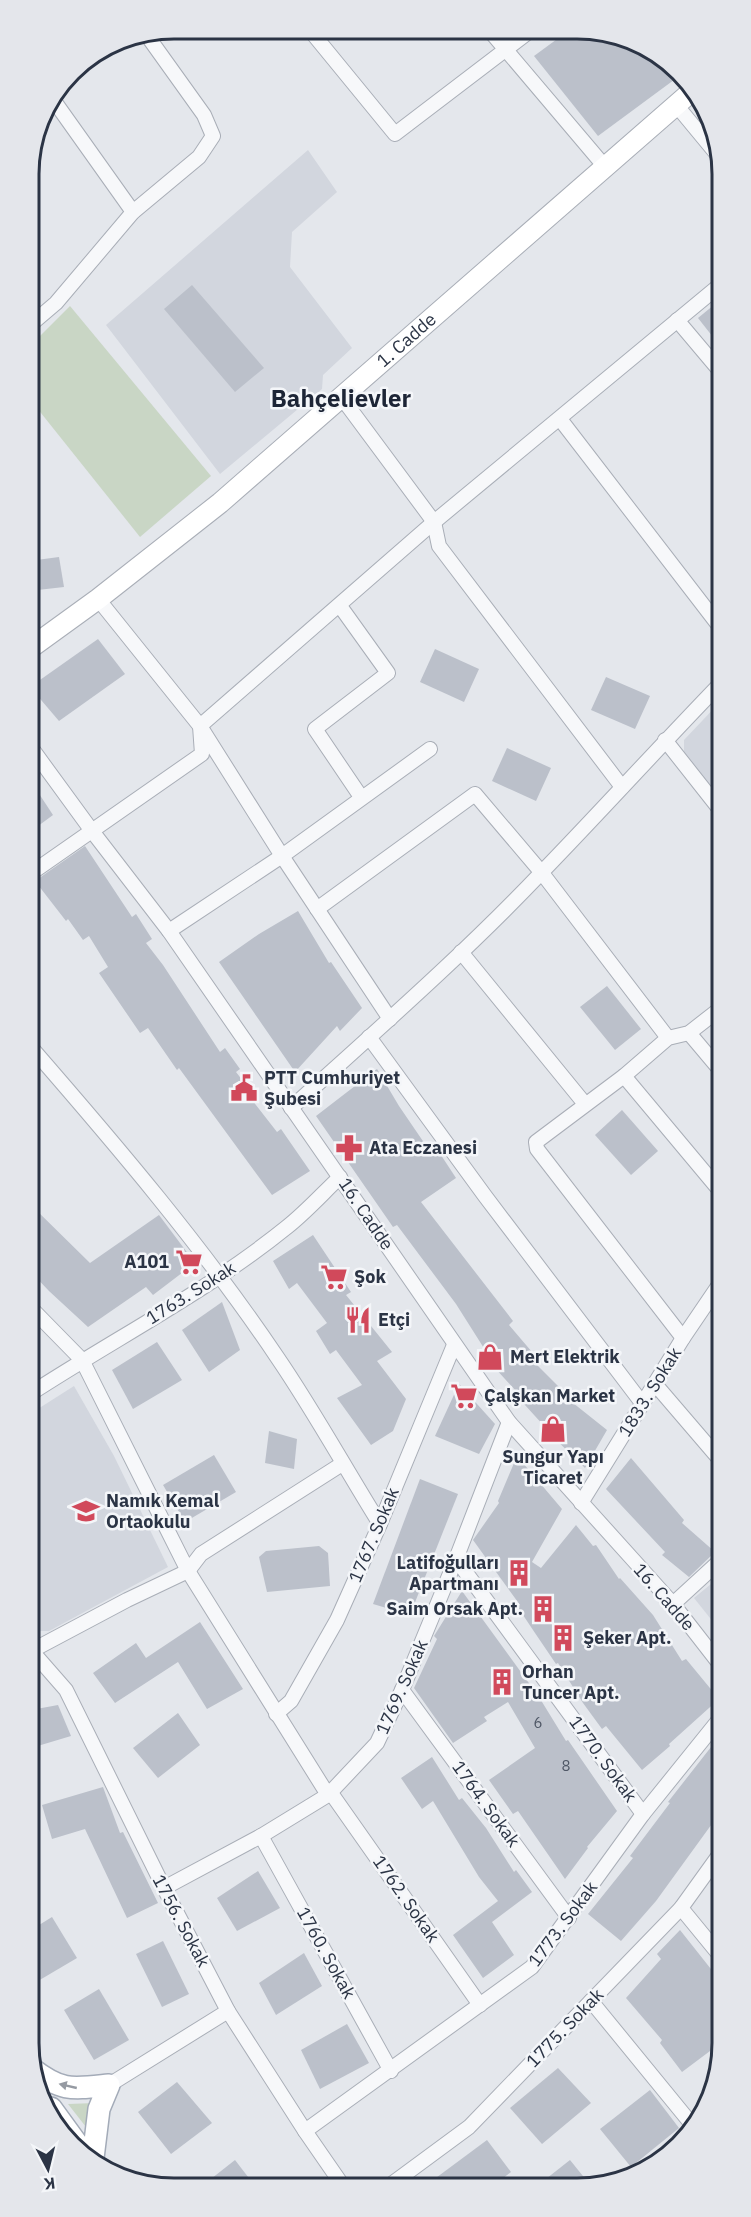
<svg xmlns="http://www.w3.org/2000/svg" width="751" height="2217" viewBox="0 0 751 2217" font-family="'IBM Plex Sans',sans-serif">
<rect width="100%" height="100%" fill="#e4e7ec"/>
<g fill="#d2d6de">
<polygon points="308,150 337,192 292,232 290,267 352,348 323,375 322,389 220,474 106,325"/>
<polygon points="720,702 721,800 684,753 684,740"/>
<polygon points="74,1386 114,1456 168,1567 49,1631 34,1631 31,1628 30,1414"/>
<polygon points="722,1575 722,1633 694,1598"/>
</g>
<g fill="#c9d6c5">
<polygon points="70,306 211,476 140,537 29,398 29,355 36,340"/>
<polygon points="95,2103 86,2127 68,2104"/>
</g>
<g fill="#bbc0ca">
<polygon points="568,31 606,31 680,71 682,74 598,136 534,56"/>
<polygon points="192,285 264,368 235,392 164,309"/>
<polygon points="720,300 720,346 698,318"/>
<polygon points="59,557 64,587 29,591 29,561"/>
<polygon points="98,639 125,674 59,721 30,687"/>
<polygon points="435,649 479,669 464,702 420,682"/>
<polygon points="606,677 650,696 635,729 591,710"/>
<polygon points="507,748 551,768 536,801 492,781"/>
<polygon points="30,780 53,815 30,832"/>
<polygon points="85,846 132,917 136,914 152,939 146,943 163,965 220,1052 225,1048 240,1069 236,1072 253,1094 249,1096 277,1132 281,1129 310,1171 272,1195 179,1068 177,1070 148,1028 140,1033 99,973 108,967 89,936 83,940 68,919 66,921 35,881"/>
<polygon points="298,911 329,963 331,962 362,1008 340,1031 337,1026 295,1072 219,962 259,934"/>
<polygon points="607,986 641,1029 615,1050 580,1007"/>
<polygon points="377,1069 399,1106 429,1150 435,1146 456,1178 421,1202 513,1321 509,1325 538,1359 534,1362 565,1393 563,1395 607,1430 585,1468 544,1428 545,1427 514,1393 516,1391 483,1355 487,1353 456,1304 397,1225 393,1227 316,1116"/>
<polygon points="622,1110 658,1151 631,1175 595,1135"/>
<polygon points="30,1204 90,1263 159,1215 195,1263 153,1295 146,1287 88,1327 49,1291 30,1271"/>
<polygon points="313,1235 351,1292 346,1295 392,1352 377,1361 406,1399 393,1431 371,1445 337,1398 362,1385 336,1350 330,1354 316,1331 327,1323 297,1283 289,1289 273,1261"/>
<polygon points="222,1302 240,1350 209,1372 182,1330"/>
<polygon points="157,1342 182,1380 133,1409 112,1370"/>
<polygon points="459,1384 495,1424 479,1454 435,1436"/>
<polygon points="269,1431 297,1439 294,1469 265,1463"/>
<polygon points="214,1455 236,1492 185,1522 163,1485"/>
<polygon points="517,1456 562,1509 532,1562 541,1568 576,1525 593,1546 596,1545 619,1579 620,1578 653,1615 682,1661 686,1659 719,1699 669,1744 670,1746 642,1770 606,1726 602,1729 583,1703 558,1663 556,1664 535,1633 517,1606 520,1605 473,1540 499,1503 498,1501"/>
<polygon points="631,1458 684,1520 682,1523 715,1552 689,1577 662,1555 665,1552 606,1489"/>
<polygon points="420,1479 458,1494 410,1615 373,1604"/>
<polygon points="319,1546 328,1553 330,1586 267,1592 259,1557 266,1551"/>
<polygon points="462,1591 539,1697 566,1741 568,1740 617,1811 587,1847 588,1848 565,1879 518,1811 513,1814 489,1780 535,1748 508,1702 484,1717 487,1721 453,1743 414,1688 437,1639 434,1636"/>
<polygon points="200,1622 243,1689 207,1709 178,1662 115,1703 93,1673 136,1643 146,1658"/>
<polygon points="58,1705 71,1736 31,1748 31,1710"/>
<polygon points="178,1713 200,1745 158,1778 133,1748"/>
<polygon points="722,1733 722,1810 656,1901 621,1941 588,1914 633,1858 630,1856 670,1803 668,1802"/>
<polygon points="432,1757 459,1800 462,1798 486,1828 514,1872 516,1870 532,1892 492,1922 514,1955 483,1978 453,1935 498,1901 479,1877 433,1801 422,1809 401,1778"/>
<polygon points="103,1787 120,1833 123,1832 158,1903 127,1918 85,1829 52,1839 42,1805"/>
<polygon points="258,1871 280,1908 237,1931 217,1898"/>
<polygon points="52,1917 77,1958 38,1981 31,1969 31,1930"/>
<polygon points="680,1930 722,1983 722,2042 682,2072 660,2043 662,2040 626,1998 661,1959 657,1954"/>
<polygon points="163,1941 189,1994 162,2007 136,1954"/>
<polygon points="304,1953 322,1986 276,2015 259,1983"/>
<polygon points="99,1989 129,2040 94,2060 64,2010"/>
<polygon points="347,2024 369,2063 320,2089 301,2050"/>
<polygon points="558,2068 591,2103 542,2144 510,2108"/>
<polygon points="177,2082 212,2123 171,2154 138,2112"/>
<polygon points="650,2090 679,2128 631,2167 600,2129"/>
<polygon points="487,2140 511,2172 493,2186 425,2186"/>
<polygon points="235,2160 255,2186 202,2186"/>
<polygon points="570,2160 591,2186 537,2186"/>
</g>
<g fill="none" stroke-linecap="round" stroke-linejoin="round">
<defs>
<g id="street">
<polyline points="309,29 395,134 530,31"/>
<polyline points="490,31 606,168"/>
<polyline points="52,98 133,212"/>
<polyline points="677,106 720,158"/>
<polyline points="677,320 720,371"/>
<polyline points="29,326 56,303 133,212 199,157 213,136 204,115 146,34"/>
<polyline points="342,398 434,522 439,546 622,787"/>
<polyline points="560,419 720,627"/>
<polyline points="98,599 200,726 282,856 390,1019"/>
<polyline points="340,606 388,673 315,729 361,797"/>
<polyline points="665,740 721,811"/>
<polyline points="30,746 92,831 169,931 509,1422 673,1604 722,1667"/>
<polyline points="30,874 202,754 200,726 434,522 720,285"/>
<polyline points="317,909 475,794 542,873 668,1038"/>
<polyline points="169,931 282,856 430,749"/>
<polyline points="461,952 585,1104"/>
<polyline points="689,1033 721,1071"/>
<polyline points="369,1037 485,1196 642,1403"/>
<path d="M30,1046C117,1146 203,1247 277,1357C314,1411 345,1468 380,1524"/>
<polyline points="624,1076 721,1192"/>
<path d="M291,1108C376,1031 463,955 542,872C602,810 660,746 720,684"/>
<polyline points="30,1307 82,1360 188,1571 328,1795"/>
<polyline points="683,1338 537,1149 536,1142 624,1076 668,1038 689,1033 721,1008"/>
<polyline points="655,1384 721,1461"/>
<path d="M30,1394C116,1338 208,1291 287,1227C306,1212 323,1193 340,1177"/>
<polyline points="581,1503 683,1338 721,1282"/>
<polyline points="456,1559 643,1814"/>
<polyline points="673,1604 722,1559"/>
<polyline points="31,1650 66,1690 164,1888 228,2011 305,2131 343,2186"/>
<polyline points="31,1651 127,1600 188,1571 201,1554 342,1464"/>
<polyline points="402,1690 569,1918"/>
<polyline points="276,1714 291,1701 337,1620 380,1524 454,1345"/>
<polyline points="331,1793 480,2005"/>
<polyline points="261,1836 391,2071"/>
<polyline points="164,1888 261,1836 328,1795 377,1743 402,1690 456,1559 509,1422"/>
<polyline points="681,1908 722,1958"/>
<polyline points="591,2001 694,2127"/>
<polyline points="109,2085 228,2011"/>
<polyline points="305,2131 532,1967 643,1814 722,1716"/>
<polyline points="389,2186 469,2127 681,1908 722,1851"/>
</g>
<g id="secondary">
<path id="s1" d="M29,649L98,599L220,503L691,92"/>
</g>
<g id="primary">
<path d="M31,2068C62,2092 72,2089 109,2085L99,2109L93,2158"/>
<polyline points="51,2108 83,2152"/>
</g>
</defs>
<use href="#street" stroke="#a9aeb7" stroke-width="16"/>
<use href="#secondary" stroke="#a9aeb7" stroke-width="22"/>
<use href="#primary" stroke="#a3abb8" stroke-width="24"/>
<use href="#street" stroke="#f7f8fa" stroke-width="14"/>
<use href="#secondary" stroke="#fff" stroke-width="20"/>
<use href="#primary" stroke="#fff" stroke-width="21"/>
</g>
<defs><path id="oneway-solid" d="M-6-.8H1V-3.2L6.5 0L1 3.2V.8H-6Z" transform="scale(1.5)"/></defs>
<use fill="#959aa2" href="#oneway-solid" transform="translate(68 2086) rotate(-167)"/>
<defs>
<symbol id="civic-bare" viewBox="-9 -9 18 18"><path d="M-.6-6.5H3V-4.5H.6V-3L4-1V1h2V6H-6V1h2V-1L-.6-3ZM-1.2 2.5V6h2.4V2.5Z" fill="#d1495b" stroke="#f4f6f9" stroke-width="2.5" paint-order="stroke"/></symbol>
<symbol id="pharmacy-bare" viewBox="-9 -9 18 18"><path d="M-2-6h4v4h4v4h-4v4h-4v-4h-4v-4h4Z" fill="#d1495b" stroke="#f4f6f9" stroke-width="2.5" paint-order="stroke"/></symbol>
<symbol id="supermarket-bare" viewBox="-9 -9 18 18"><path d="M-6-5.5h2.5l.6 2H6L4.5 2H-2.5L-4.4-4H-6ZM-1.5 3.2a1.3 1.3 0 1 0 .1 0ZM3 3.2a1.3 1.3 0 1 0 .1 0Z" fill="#d1495b" stroke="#f4f6f9" stroke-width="2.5" paint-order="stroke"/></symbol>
<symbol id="restaurant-bare" viewBox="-9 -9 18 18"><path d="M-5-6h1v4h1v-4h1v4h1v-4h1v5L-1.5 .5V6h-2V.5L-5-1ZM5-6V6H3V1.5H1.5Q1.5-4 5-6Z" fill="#d1495b" stroke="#f4f6f9" stroke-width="2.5" paint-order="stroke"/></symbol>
<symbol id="shop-bare" viewBox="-9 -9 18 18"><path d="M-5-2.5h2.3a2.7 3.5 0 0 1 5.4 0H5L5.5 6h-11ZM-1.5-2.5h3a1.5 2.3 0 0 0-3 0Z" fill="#d1495b" stroke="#f4f6f9" stroke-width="2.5" paint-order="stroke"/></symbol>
<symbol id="school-bare" viewBox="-9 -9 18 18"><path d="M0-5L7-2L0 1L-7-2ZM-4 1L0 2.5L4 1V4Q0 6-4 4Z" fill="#d1495b" stroke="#f4f6f9" stroke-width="2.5" paint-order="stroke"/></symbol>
<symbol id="building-bare" viewBox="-9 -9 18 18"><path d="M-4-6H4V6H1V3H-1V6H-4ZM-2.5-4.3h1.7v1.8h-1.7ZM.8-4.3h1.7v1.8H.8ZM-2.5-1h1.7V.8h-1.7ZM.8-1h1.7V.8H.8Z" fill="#d1495b" stroke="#f4f6f9" stroke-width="2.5" paint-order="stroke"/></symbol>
</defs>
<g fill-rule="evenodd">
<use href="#civic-bare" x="225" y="1069" width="38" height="38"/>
<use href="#pharmacy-bare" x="330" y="1129" width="38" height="38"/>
<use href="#supermarket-bare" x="170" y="1243" width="38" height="38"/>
<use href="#supermarket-bare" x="315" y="1258" width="38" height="38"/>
<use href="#restaurant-bare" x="339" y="1301" width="38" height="38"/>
<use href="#shop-bare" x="471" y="1338" width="38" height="38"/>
<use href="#supermarket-bare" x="445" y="1377" width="38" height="38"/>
<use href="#shop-bare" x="534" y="1410" width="38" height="38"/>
<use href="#school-bare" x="67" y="1492" width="38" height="38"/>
<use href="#building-bare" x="500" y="1554" width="38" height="38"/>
<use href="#building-bare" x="524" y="1590" width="38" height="38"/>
<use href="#building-bare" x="544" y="1619" width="38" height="38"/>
<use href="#building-bare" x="483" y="1663" width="38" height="38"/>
</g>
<g text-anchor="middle" stroke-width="5" stroke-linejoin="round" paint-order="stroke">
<g font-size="15" fill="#4f5766">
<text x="538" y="1728">6</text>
<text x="566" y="1771">8</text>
</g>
<g font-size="18" fill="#2b3445" stroke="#f4f6f9">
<text dy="6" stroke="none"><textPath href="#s1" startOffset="488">1. Cadde</textPath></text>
<text transform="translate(366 1214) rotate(56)" y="6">16. Cadde</text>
<text transform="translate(191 1293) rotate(-32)" y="6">1763. Sokak</text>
<text transform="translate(650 1392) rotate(-58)" y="6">1833. Sokak</text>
<text transform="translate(374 1535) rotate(-67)" y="6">1767. Sokak</text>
<text transform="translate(664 1597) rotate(49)" y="6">16. Cadde</text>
<text transform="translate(402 1687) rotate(-66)" y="6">1769. Sokak</text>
<text transform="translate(603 1759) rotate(54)" y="6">1770. Sokak</text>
<text transform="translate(486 1804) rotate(54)" y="6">1764. Sokak</text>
<text transform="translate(406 1899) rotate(55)" y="6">1762. Sokak</text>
<text transform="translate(181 1921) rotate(62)" y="6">1756. Sokak</text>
<text transform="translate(563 1924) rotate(-53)" y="6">1773. Sokak</text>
<text transform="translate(326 1953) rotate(61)" y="6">1760. Sokak</text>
<text transform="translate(565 2028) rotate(-46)" y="6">1775. Sokak</text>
</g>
<g font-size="18" font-weight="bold" fill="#2b3445" stroke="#f4f6f9" text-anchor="start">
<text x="264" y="1084">PTT Cumhuriyet<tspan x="264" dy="21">Şubesi</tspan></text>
<text x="369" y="1154">Ata Eczanesi</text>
<text x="169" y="1268" text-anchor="end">A101</text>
<text x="354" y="1283">Şok</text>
<text x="378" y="1326">Etçi</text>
<text x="510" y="1363">Mert Elektrik</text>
<text x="484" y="1402">Çalşkan Market</text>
<text x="553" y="1463" text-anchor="middle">Sungur Yapı<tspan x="553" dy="21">Ticaret</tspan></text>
<text x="106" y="1507">Namık Kemal<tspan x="106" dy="21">Ortaokulu</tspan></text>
<text x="499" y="1569" text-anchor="end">Latifoğulları<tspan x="499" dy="21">Apartmanı</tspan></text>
<text x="523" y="1615" text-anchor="end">Saim Orsak Apt.</text>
<text x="583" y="1644">Şeker Apt.</text>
<text x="522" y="1678">Orhan<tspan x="522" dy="21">Tuncer Apt.</tspan></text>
</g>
<g font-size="24" font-weight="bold" fill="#1d2536" stroke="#f4f6f9">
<text x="341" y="407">Bahçelievler</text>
</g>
</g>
<path d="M0 0H751V2217H0ZM174 39H577A135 135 0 0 1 712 174V2043A135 135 0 0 1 577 2178H174A135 135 0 0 1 39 2043V174A135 135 0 0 1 174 39Z" fill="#e4e6eb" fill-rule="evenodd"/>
<path fill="none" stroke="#2b3445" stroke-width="3" d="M174 39H577A135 135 0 0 1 712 174V2043A135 135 0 0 1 577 2178H174A135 135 0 0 1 39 2043V174A135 135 0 0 1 174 39Z"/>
<g transform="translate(48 2169) rotate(173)" stroke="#f4f6f9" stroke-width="4.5" paint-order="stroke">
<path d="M0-4.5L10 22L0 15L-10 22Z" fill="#2b3445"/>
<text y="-9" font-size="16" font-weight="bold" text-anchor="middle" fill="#2b3445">K</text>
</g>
</svg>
